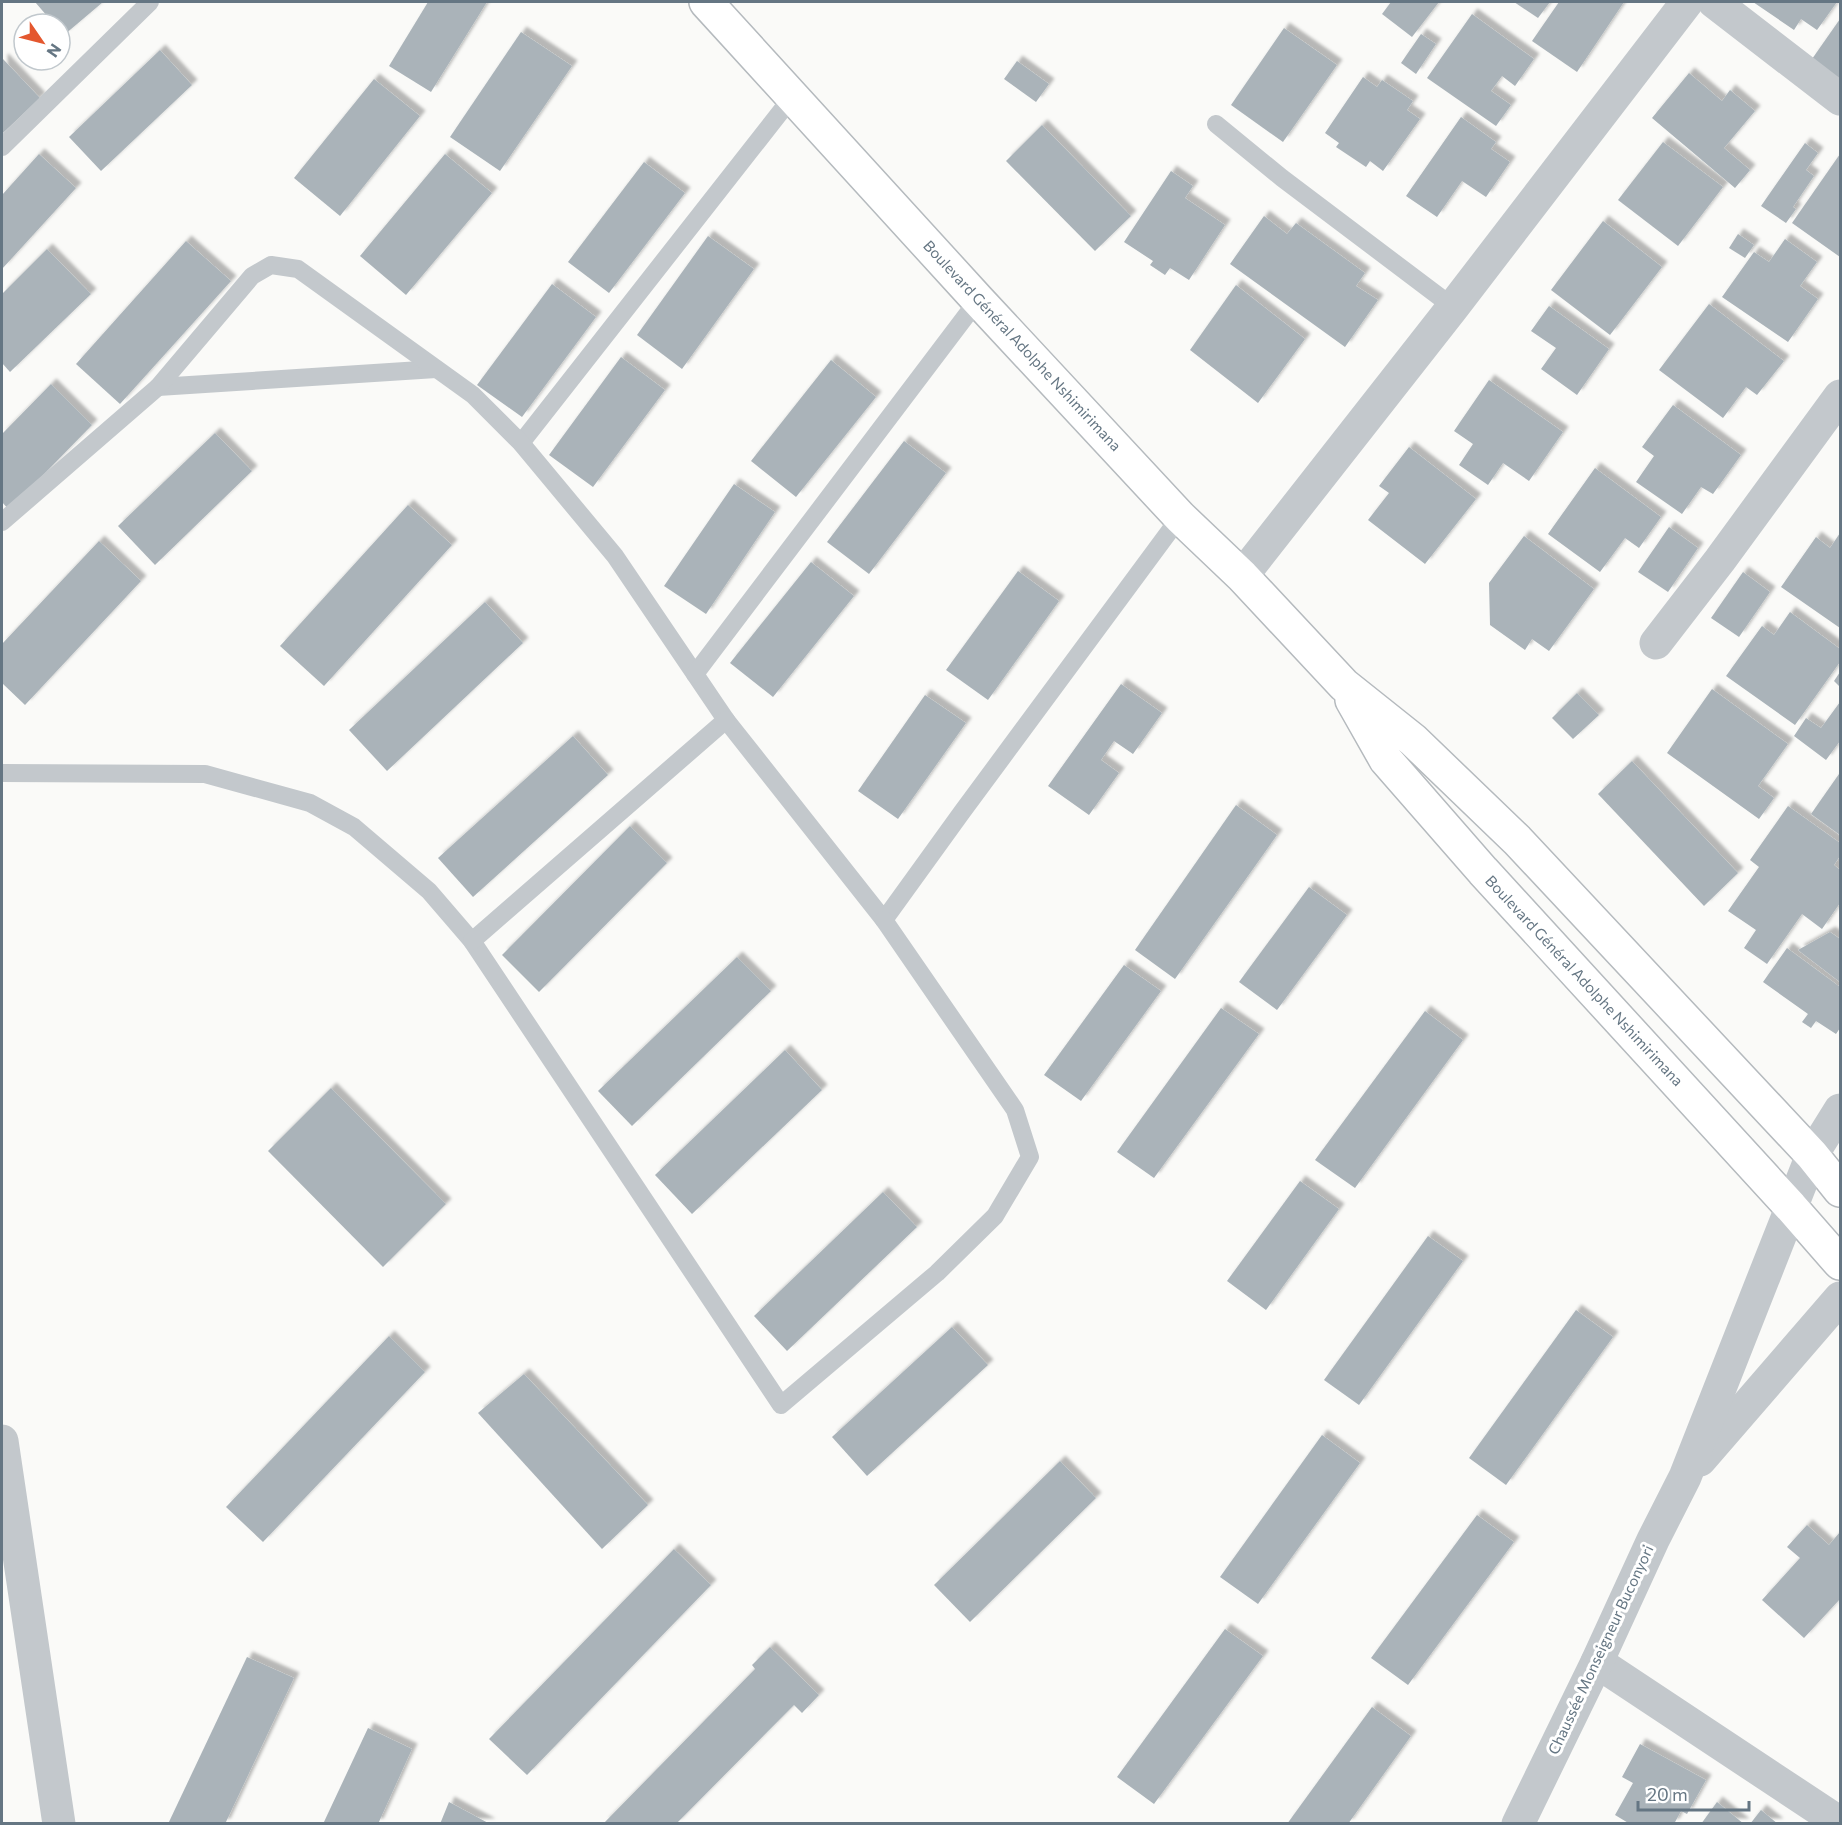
<svg xmlns="http://www.w3.org/2000/svg" width="1842" height="1825" viewBox="0 0 1842 1825" font-family="Commissioner,sans-serif">
<defs>
<filter id="shadow"><feDropShadow dx="5.5" dy="-5.5" stdDeviation="1.5" flood-color="#0004"/></filter>
</defs>
<rect width="100%" height="100%" fill="#fafaf8"/>
<g fill="#aab3b9" filter="url(#shadow)">
<polygon points="35,2 103,2 64,35 60,31 60,24 54,24"/>
<polygon points="428,2 487,2 431,92 389,66"/>
<polygon points="1391,2 1439,2 1412,37 1382,14"/>
<polygon points="1514,2 1550,2 1538,18"/>
<polygon points="1559,2 1624,2 1577,72 1532,41"/>
<polygon points="1753,2 1837,2 1817,30 1801,19 1794,30"/>
<polygon points="1472,14 1534,59 1515,86 1502,76 1491,91 1511,105 1496,126 1427,78"/>
<polygon points="1840,19 1840,81 1812,59"/>
<polygon points="1284,28 1337,65 1283,142 1231,105"/>
<polygon points="521,32 572,66 500,171 450,137"/>
<polygon points="1421,34 1436,44 1416,74 1401,63"/>
<polygon points="160,50 192,85 101,171 69,137"/>
<polygon points="3,59 40,98 2,134 2,60"/>
<polygon points="1017,61 1049,84 1036,102 1004,79"/>
<polygon points="1689,73 1722,101 1730,90 1755,111 1724,148 1750,170 1735,188 1652,118"/>
<polygon points="1363,77 1377,87 1382,80 1413,101 1407,110 1420,119 1383,171 1370,161 1366,167 1336,147 1339,143 1325,133"/>
<polygon points="374,79 420,116 340,216 294,178"/>
<polygon points="1461,117 1496,142 1491,149 1510,162 1486,197 1462,181 1437,217 1406,196"/>
<polygon points="1042,125 1131,216 1095,251 1006,161"/>
<polygon points="1663,142 1723,187 1678,246 1618,200"/>
<polygon points="1805,143 1818,153 1806,170 1814,176 1793,207 1796,209 1786,223 1761,206"/>
<polygon points="39,154 76,188 2,269 2,195"/>
<polygon points="445,154 492,193 406,295 360,256"/>
<polygon points="1840,154 1840,257 1792,223"/>
<polygon points="644,162 685,193 609,293 568,262"/>
<polygon points="1171,171 1193,186 1185,198 1225,225 1189,280 1170,268 1165,275 1150,265 1153,261 1124,242"/>
<polygon points="1264,216 1287,234 1296,223 1365,273 1356,286 1378,300 1345,347 1230,264"/>
<polygon points="1603,221 1662,267 1610,335 1551,290"/>
<polygon points="1738,234 1754,245 1745,258 1729,248"/>
<polygon points="708,236 754,269 682,369 637,335"/>
<polygon points="1785,239 1817,262 1800,286 1818,299 1788,342 1722,297 1754,252 1769,262"/>
<polygon points="186,241 231,281 120,404 76,364"/>
<polygon points="47,249 91,294 10,372 2,363 2,294"/>
<polygon points="552,284 596,317 522,417 477,385"/>
<polygon points="1236,285 1305,339 1258,403 1190,350"/>
<polygon points="1709,304 1784,361 1757,395 1746,387 1723,418 1659,370"/>
<polygon points="1549,306 1609,349 1577,395 1541,369 1556,348 1531,331"/>
<polygon points="621,357 665,390 593,487 549,455"/>
<polygon points="831,360 876,397 796,497 751,461"/>
<polygon points="1489,380 1563,432 1529,481 1503,463 1488,485 1459,465 1473,444 1454,431"/>
<polygon points="51,384 92,425 9,510 2,502 2,434"/>
<polygon points="1673,405 1741,455 1713,494 1701,487 1682,514 1636,482 1654,456 1642,447"/>
<polygon points="215,433 252,471 155,565 118,526"/>
<polygon points="904,441 946,473 869,574 827,542"/>
<polygon points="1409,447 1476,499 1425,564 1368,520 1389,493 1379,486"/>
<polygon points="1595,468 1661,517 1639,548 1625,538 1600,572 1548,534"/>
<polygon points="734,484 775,512 706,614 664,586"/>
<polygon points="408,505 452,545 324,686 280,646"/>
<polygon points="1669,527 1698,548 1668,592 1638,572"/>
<polygon points="1840,533 1840,628 1781,587 1816,537 1830,548"/>
<polygon points="1524,536 1594,589 1549,651 1532,639 1525,650 1490,625 1489,583"/>
<polygon points="99,541 141,581 25,705 2,683 2,644"/>
<polygon points="811,562 854,596 773,697 730,663"/>
<polygon points="1018,571 1059,601 988,700 946,670"/>
<polygon points="1743,572 1770,592 1739,637 1711,618"/>
<polygon points="485,602 523,643 387,771 349,730"/>
<polygon points="1790,612 1840,649 1840,662 1795,725 1726,676 1762,626 1774,635"/>
<polygon points="1840,672 1840,687 1834,681"/>
<polygon points="1121,684 1162,713 1133,754 1114,741 1101,760 1119,773 1089,815 1048,786"/>
<polygon points="1712,689 1788,744 1758,786 1774,798 1759,819 1667,753"/>
<polygon points="1577,693 1599,715 1573,739 1552,718"/>
<polygon points="925,695 966,723 898,819 858,791"/>
<polygon points="1840,702 1840,741 1826,760 1794,736 1806,718 1821,728"/>
<polygon points="573,736 608,775 473,897 438,858"/>
<polygon points="1632,761 1738,873 1704,906 1598,794"/>
<polygon points="1839,774 1840,775 1840,835 1811,814"/>
<polygon points="1236,805 1277,835 1175,979 1135,950"/>
<polygon points="1788,806 1840,843 1840,856 1834,865 1840,870 1840,903 1822,929 1802,914 1767,964 1744,948 1756,930 1728,911 1759,867 1750,860"/>
<polygon points="630,826 667,863 539,992 502,955"/>
<polygon points="1309,887 1347,915 1277,1010 1239,982"/>
<polygon points="1830,932 1840,939 1840,982 1798,950"/>
<polygon points="1787,948 1840,987 1840,1028 1836,1034 1816,1021 1811,1028 1802,1022 1808,1014 1763,982"/>
<polygon points="737,957 771,991 632,1126 598,1091"/>
<polygon points="1124,965 1161,991 1081,1101 1044,1075"/>
<polygon points="1221,1008 1259,1034 1154,1178 1117,1152"/>
<polygon points="1425,1011 1463,1040 1355,1188 1315,1160"/>
<polygon points="785,1050 822,1090 692,1214 655,1175"/>
<polygon points="331,1088 446,1204 383,1267 268,1151"/>
<polygon points="1300,1181 1339,1209 1266,1310 1227,1281"/>
<polygon points="883,1192 917,1227 787,1351 754,1316"/>
<polygon points="1428,1236 1463,1261 1359,1405 1324,1380"/>
<polygon points="1576,1310 1613,1337 1506,1485 1469,1458"/>
<polygon points="952,1327 988,1365 867,1476 832,1437"/>
<polygon points="389,1336 425,1372 263,1542 226,1507"/>
<polygon points="524,1374 648,1505 602,1549 478,1413"/>
<polygon points="1322,1435 1360,1463 1258,1604 1220,1577"/>
<polygon points="1060,1461 1096,1498 970,1622 934,1585"/>
<polygon points="1477,1515 1514,1542 1408,1685 1371,1658"/>
<polygon points="1807,1525 1829,1545 1840,1532 1840,1599 1804,1638 1762,1600 1800,1558 1787,1547"/>
<polygon points="674,1549 711,1585 527,1775 489,1739"/>
<polygon points="1225,1629 1263,1656 1154,1804 1117,1777"/>
<polygon points="770,1647 819,1695 802,1713 794,1705 676,1824 603,1824 755,1669 752,1665"/>
<polygon points="247,1657 294,1678 225,1824 168,1824"/>
<polygon points="1372,1707 1411,1736 1348,1824 1287,1824"/>
<polygon points="368,1728 412,1749 378,1824 323,1824"/>
<polygon points="1640,1744 1706,1780 1687,1814 1681,1811 1674,1824 1630,1824 1615,1815 1633,1783 1622,1777"/>
<polygon points="449,1802 490,1824 440,1824"/>
<polygon points="1717,1802 1744,1824 1701,1824"/>
<polygon points="1761,1810 1778,1824 1750,1824"/>
</g>
<g fill="none" stroke-linecap="round" stroke-linejoin="round">
<defs>
<g id="primary">
<polyline points="706,2 978,300 1180,517 1242,576 1344,685 1413,740 1517,840 1812,1155 1840,1190"/>
<polyline points="1352,700 1386,760 1483,871 1791,1207 1840,1263"/>
</g>
</defs>
<use href="#primary" stroke="#b5babe" stroke-width="36"/>
<g stroke="#c3c8cc" stroke-width="18">
<polyline points="1216,124 1282,178 1453,307"/>
<polyline points="2,147 150,2"/>
<polyline points="158,387 436,369"/>
<polyline points="521,443 793,96"/>
<polyline points="2,522 158,387 252,276 271,265 298,269 473,395 521,443 615,556 726,720 884,920 962,812 1180,517"/>
<polyline points="695,674 978,300"/>
<polyline points="2,773 205,774 310,803 354,827 429,891 472,941 781,1405 937,1273 995,1216 1030,1157 1015,1110 884,920"/>
<polyline points="472,941 726,720"/>
</g>
<g stroke="#c3c8cc" stroke-width="33">
<polyline points="1714,2 1840,99"/>
<polyline points="1242,576 1453,307 1687,2"/>
<polyline points="1656,643 1720,560 1840,396"/>
<polyline points="2,1441 59,1824"/>
<polyline points="1597,1662 1840,1823"/>
</g>
<g stroke="#c3c8cc" stroke-width="33">
<polyline points="1700,1460 1840,1298"/>
<polyline points="1518,1824 1597,1662 1653,1540 1685,1477 1812,1155 1840,1110"/>
</g>
<use href="#primary" stroke="#fff" stroke-width="33"/>
</g>
<g text-anchor="middle" stroke-width="6" stroke-linejoin="round" paint-order="stroke">
<g font-size="15" fill="#657683" stroke="#fff">
<text transform="translate(1022 346) rotate(47)" y="5">Boulevard Général Adolphe Nshimirimana</text>
<text transform="translate(1584 981) rotate(47)" y="5">Boulevard Général Adolphe Nshimirimana</text>
<text transform="translate(1601 1650) rotate(-65)" y="5">Chaussée Monseigneur Buconyori</text>
</g>
</g>
<rect width="1842" height="1825" fill="none" stroke="#657683" stroke-width="6"/>
<g transform="translate(42 42) rotate(125)"><circle r="28" fill="#ffffff" stroke="#c1c8cd" stroke-width="1.5"/>
<path d="M0-4.5L10 22L0 15L-10 22Z" fill="#e4572e"/>
<text y="-9" font-size="16" font-weight="bold" text-anchor="middle" fill="#657683">N</text>
</g>
<path d="M1638 1801v9h111v-9" fill="none" stroke="#657683" stroke-width="3"/>
<text x="1647" y="1801" font-size="18" fill="#657683" stroke="#ffffff" stroke-width="4.5" paint-order="stroke">20 m</text>
</svg>
